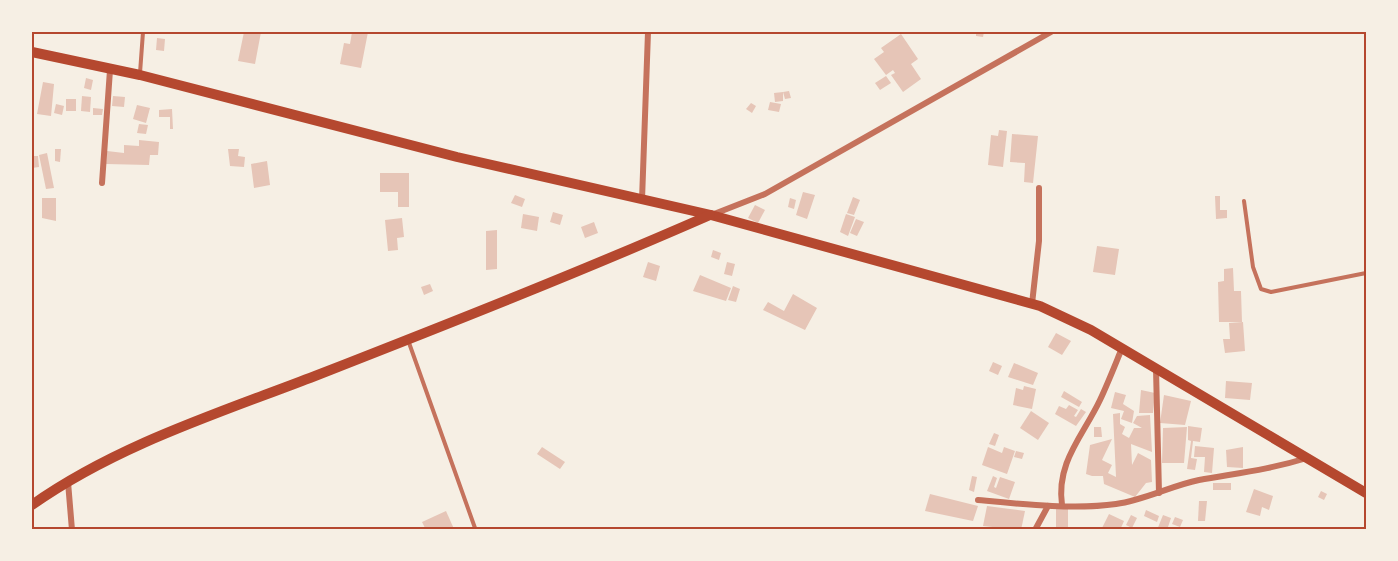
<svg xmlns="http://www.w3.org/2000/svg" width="1398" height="561" viewBox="0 0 1398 561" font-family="Lato,sans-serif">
<rect width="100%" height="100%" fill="#f6efe4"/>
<g fill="#e6c5b7">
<polygon points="244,32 261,32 255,64 238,61"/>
<polygon points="352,32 368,32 361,68 340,64 344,43 350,44"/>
<polygon points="976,32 984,32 983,37 976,36"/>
<polygon points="901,34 918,59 911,64 921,79 903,92 891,75 895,73 893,70 886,75 874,59 884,52 881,48"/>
<polygon points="157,38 165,39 164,51 156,50"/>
<polygon points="886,76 891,83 880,90 875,83"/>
<polygon points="86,78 93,80 91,90 84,88"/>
<polygon points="43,82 54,84 51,116 37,114"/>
<polygon points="789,91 791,98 785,99 783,92"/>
<polygon points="783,92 783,101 775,102 774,93"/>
<polygon points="82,96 91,97 90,112 81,111"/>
<polygon points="113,96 125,97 124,107 112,106"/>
<rect x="66" y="99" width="10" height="12"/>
<polygon points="770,102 781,104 779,112 768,110"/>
<polygon points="751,103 756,106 752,113 746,109"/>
<polygon points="56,104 64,106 62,115 54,113"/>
<polygon points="137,105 150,108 146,123 133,119"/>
<polygon points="93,108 103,109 102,115 93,115"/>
<polygon points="172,109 173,129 170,129 170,117 159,117 159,110"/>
<polygon points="139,124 148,125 146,134 137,133"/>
<polygon points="999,130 1007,131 1003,167 988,165 991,135 998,136"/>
<polygon points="1012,134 1038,136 1033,183 1024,182 1025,163 1010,162"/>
<polygon points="139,140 159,142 158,155 150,155 149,165 106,164 107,151 124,153 124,145 139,146"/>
<polygon points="55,149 61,149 60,162 55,161"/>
<polygon points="228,149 239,149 238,156 245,157 244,167 230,166"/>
<polygon points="47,153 54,188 46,189 39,155"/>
<polygon points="32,156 38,156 39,167 32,168"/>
<polygon points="267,161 270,185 254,188 251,164"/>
<polygon points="380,173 409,173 409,207 398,207 398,192 380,192"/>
<polygon points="803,192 815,195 807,219 796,215"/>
<polygon points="515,195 525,199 522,207 511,203"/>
<polygon points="1215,196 1220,196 1220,210 1227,210 1227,218 1216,219"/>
<polygon points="853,197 860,200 854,215 847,213"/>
<polygon points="42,198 56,198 56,221 42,218"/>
<polygon points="790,198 796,200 794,209 788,207"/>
<polygon points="755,205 765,210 758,223 748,218"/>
<polygon points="553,212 563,215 560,225 550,222"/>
<polygon points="523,214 539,217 537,231 521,228"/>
<polygon points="846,214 855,217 848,236 840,232"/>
<polygon points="402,218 404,237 397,238 398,250 388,251 385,220"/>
<polygon points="856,219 864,222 857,236 850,233"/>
<polygon points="594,222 598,233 585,238 581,227"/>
<polygon points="497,230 497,269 486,270 486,231"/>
<polygon points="1097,246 1119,249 1115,275 1093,272"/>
<polygon points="713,250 721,253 719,260 711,257"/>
<polygon points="648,262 660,266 656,281 643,277"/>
<polygon points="727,262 735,264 732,276 724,274"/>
<polygon points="1233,268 1234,291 1241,291 1242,322 1219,322 1218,282 1224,281 1224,269"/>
<polygon points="700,275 731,288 726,301 693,291"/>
<polygon points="430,284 433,291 424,295 421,287"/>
<polygon points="733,286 740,289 736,302 728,300"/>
<polygon points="793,294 817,308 805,330 763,310 768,302 784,311"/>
<polygon points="1243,322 1245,351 1225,353 1223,339 1230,339 1229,323"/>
<polygon points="1056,333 1071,341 1062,355 1048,347"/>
<polygon points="993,362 1002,366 998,375 989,371"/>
<polygon points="1014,363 1038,373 1033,385 1008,377"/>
<polygon points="1226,381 1252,383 1250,400 1225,398"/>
<polygon points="1024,386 1036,389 1032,409 1013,405 1016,388 1023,390"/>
<polygon points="1141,390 1155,393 1153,413 1139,413"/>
<polygon points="1064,391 1082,402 1079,407 1061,397"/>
<polygon points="1115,392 1126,395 1123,404 1134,411 1132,423 1121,419 1124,411 1111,408"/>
<polygon points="1164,395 1191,401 1185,425 1160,423"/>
<polygon points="1069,405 1078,410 1074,416 1076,417 1081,409 1086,412 1076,426 1055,414 1059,406 1066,409"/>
<polygon points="1031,411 1049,423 1038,440 1020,428"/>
<polygon points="1120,413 1120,424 1125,427 1122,434 1129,438 1134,428 1142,428 1133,423 1137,416 1150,415 1152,452 1131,444 1132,465 1138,453 1151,460 1152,482 1146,483 1135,497 1104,484 1103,476 1092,476 1086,474 1090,445 1112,439 1102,460 1112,465 1108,473 1116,477 1113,414"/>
<polygon points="1188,426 1202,428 1200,442 1193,441 1191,458 1197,459 1195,470 1187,469 1191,441 1188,440"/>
<polygon points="1094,427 1101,427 1102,437 1094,437"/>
<polygon points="1187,427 1184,463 1162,463 1163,428"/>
<polygon points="994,433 999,435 995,446 989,444"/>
<polygon points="1195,446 1214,448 1212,473 1204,472 1205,457 1194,457"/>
<polygon points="542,447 565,462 560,469 537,454"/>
<polygon points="988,447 1002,453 1004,447 1015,451 1007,474 982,465"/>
<polygon points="1243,447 1243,468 1227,467 1226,450"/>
<polygon points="1016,451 1024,453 1022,459 1014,457"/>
<polygon points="972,476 977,477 974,492 969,490"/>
<polygon points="993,476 997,478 994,487 996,488 1000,477 1015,482 1009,499 987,491"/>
<rect x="1213" y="483" width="18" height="7"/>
<polygon points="1254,489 1273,496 1269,510 1262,507 1260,516 1246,512"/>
<polygon points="1321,491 1327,494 1324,500 1318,497"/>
<polygon points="930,494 978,506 973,521 925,511"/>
<polygon points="1199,501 1207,501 1205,521 1198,521"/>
<polygon points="987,506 1025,511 1021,530 983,526"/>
<polygon points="1056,509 1068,509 1068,530 1056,529"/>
<polygon points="1146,510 1159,516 1157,522 1144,516"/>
<polygon points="446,511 454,529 426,530 422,522"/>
<polygon points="1109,514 1124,521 1120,530 1101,530"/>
<polygon points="1131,515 1137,518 1132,528 1126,525"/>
<polygon points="1163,515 1171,518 1167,530 1157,530"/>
<polygon points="1175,517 1183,520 1180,527 1172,524"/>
</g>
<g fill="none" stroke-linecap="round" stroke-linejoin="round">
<g stroke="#c5725c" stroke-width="4">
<polyline points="140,73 143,32"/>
<polyline points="1244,201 1253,267 1261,289 1271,292 1366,273"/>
<polyline points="408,340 475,528"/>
</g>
<g stroke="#c5725c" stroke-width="6">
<polyline points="102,183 110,70"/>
<polyline points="642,200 648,32"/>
<polyline points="714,214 765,194 1051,32"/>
<polyline points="1032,304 1039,241 1039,188"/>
<polyline points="1156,369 1159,493"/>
<polyline points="68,482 72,530"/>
<path d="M978,500C1020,504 1075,510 1116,504C1145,500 1170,486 1199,480C1238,473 1268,470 1307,458"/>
<path d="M1062,505C1056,462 1083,436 1100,400C1108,383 1115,365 1122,348"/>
<polyline points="1035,530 1048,506"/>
</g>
<g stroke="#b5482f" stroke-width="10">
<polyline points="32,52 140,75 457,157 711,215 1040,306 1091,330 1366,493"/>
<path d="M32,505C117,445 219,413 315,376C448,324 580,272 710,215"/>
</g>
</g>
<rect width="1398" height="561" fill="none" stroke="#f6efe4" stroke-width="66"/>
<rect x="33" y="33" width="1332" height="495" fill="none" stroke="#b5482f" stroke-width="2"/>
</svg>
